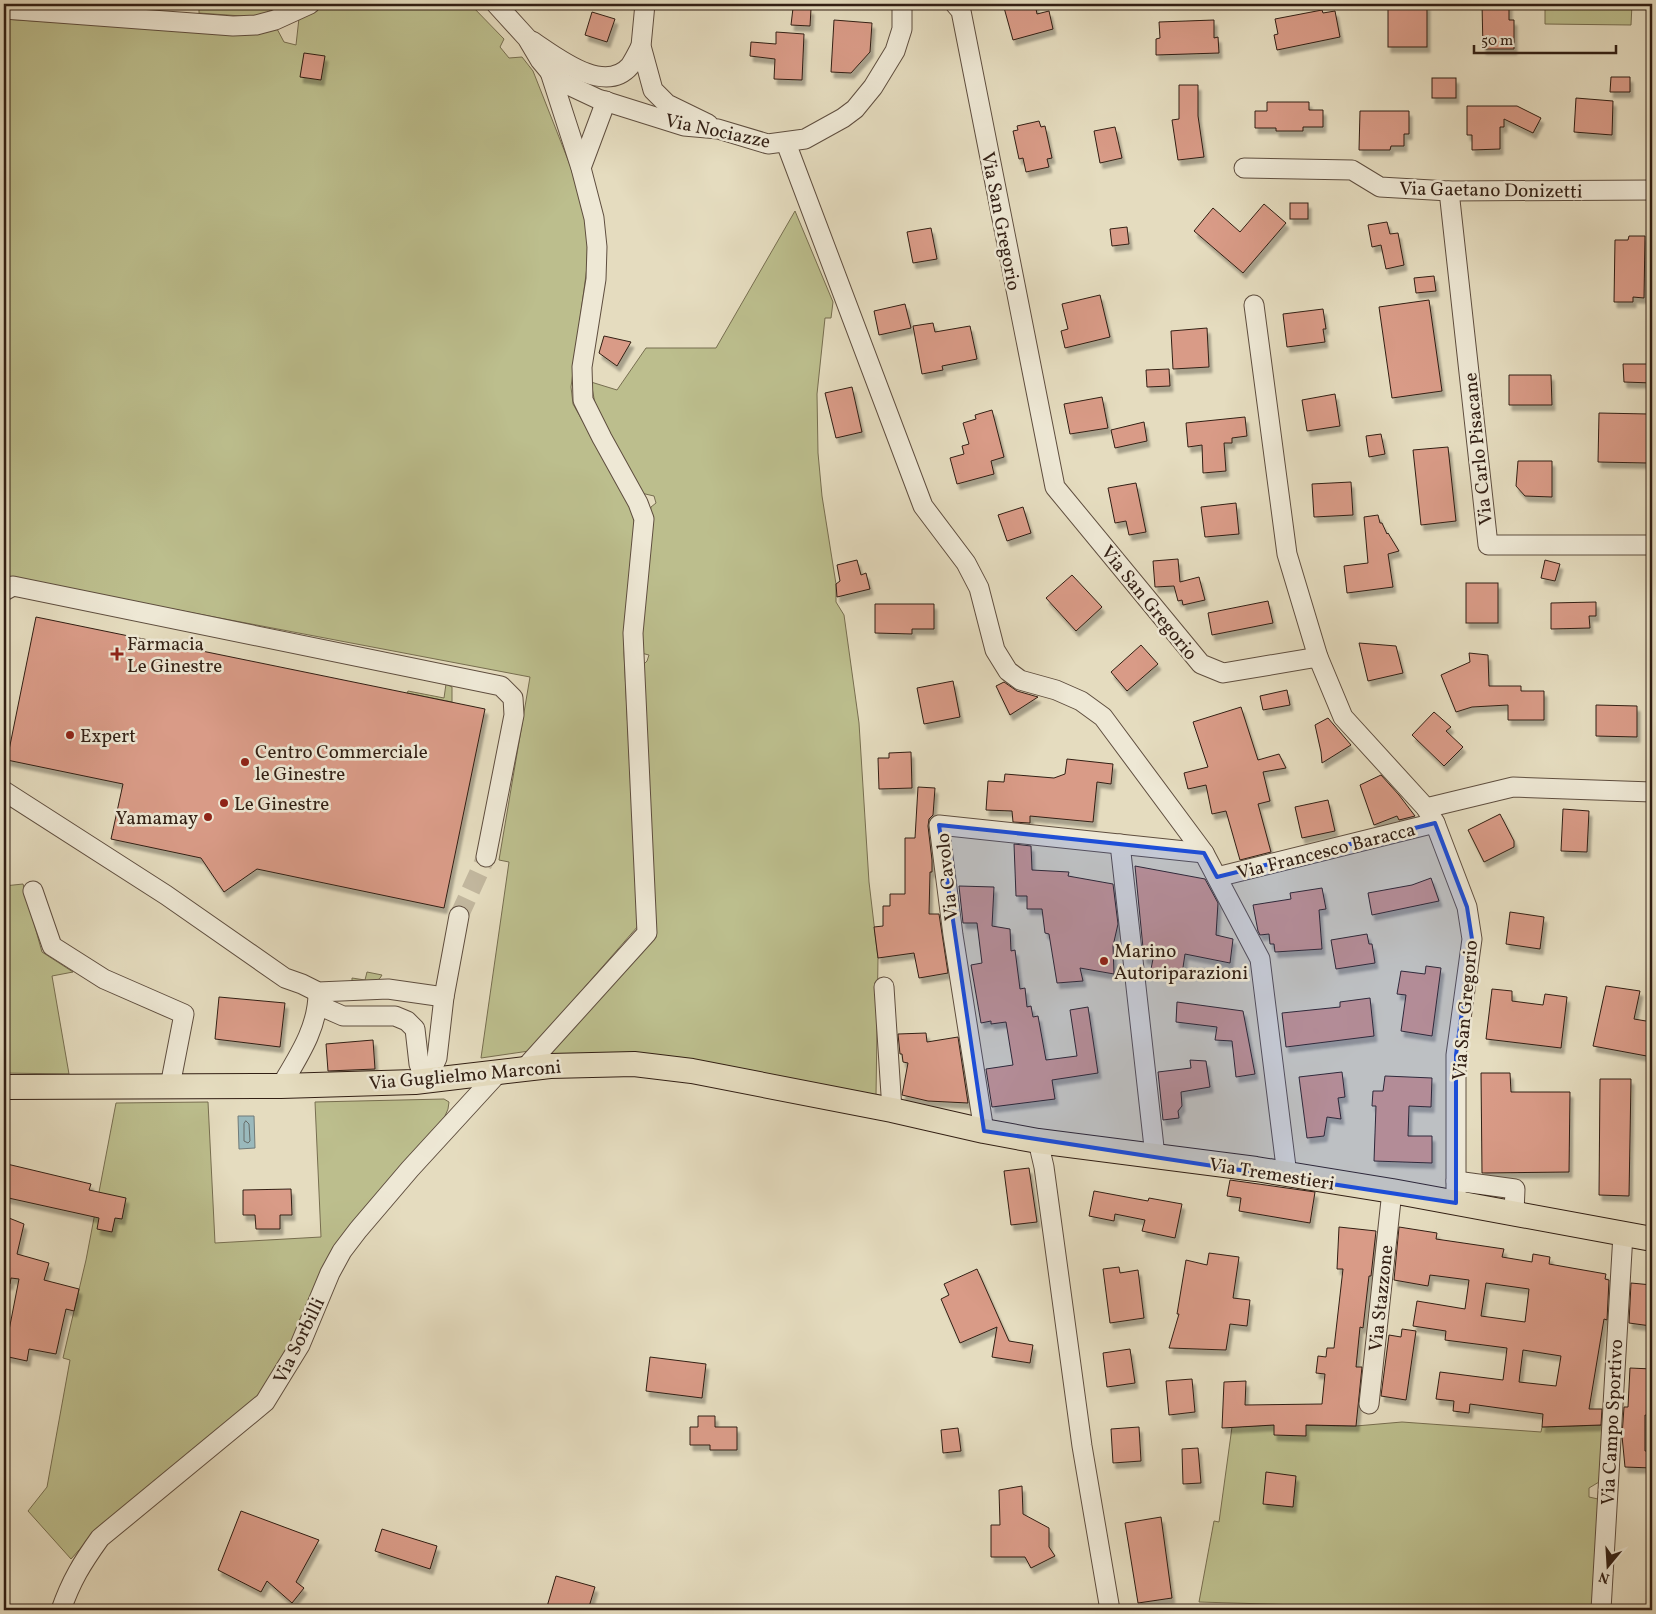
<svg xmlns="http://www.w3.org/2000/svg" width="1656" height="1614" viewBox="0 0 1656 1614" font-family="Vollkorn,serif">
<defs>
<filter id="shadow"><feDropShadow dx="3" dy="5.5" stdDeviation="1" flood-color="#0004"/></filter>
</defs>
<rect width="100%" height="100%" fill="#e5dcbf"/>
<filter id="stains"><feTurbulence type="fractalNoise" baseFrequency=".004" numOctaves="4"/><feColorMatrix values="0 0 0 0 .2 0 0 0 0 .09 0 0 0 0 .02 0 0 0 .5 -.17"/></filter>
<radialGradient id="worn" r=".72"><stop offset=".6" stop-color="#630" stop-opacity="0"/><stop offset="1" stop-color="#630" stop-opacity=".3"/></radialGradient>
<g fill="#bcbe8d" stroke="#776e50">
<polygon points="199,4 271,4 270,11 256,17 199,13"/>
<polygon points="331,4 470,4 504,39 500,47 509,58 522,57 533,71 583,198 588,217 587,267 571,387 573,404 629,503 634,520 636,542 629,586 624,653 638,926 529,1051 481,1058 509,862 499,860 530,677 4,577 4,19 143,28 276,27 284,42 296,45 299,18"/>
<polygon points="1545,4 1632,4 1631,25 1545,24"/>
<polygon points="795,211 833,302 831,318 825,318 817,394 818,453 822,496 836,584 836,602 844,615 859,723 869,882 878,958 876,1096 545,1054 649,939 642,666 647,661 649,655 641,653 639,629 649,521 651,507 656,503 654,496 641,493 598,420 591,382 617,390 646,348 716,348"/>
<polygon points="446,684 452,687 452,702 407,693 408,691 444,698"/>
<polygon points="23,884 42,952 73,972 52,976 69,1074 4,1073 4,886"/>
<path d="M367,972L382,975C378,985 362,983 352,983V978L365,980Z"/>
<polygon points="444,1099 449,1102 448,1109 442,1123 361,1217 262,1396 96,1531 71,1559 28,1511 47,1487 70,1360 63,1358 86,1260 116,1103 208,1102 215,1243 321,1237 315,1102"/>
<polygon points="1402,1422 1541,1432 1542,1427 1605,1425 1599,1482 1589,1488 1589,1497 1598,1499 1602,1505 1593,1610 1502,1606 1333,1606 1199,1602 1214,1521 1219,1522 1232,1427 1274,1425 1356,1426"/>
</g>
<polygon fill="#9ab9bc" stroke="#707b79" points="238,1116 254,1116 255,1148 239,1149"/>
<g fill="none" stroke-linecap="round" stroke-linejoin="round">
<polygon stroke="#666c68" stroke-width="1" points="246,1121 249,1124 250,1141 248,1143 244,1141 244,1124"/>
</g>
<g fill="#d99b87" stroke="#321f14" fill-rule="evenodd" filter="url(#shadow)">
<polygon points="1003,4 1035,4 1037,14 1049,11 1053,29 1013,40"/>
<polygon points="1482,4 1509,4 1509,20 1514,20 1514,49 1483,49"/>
<rect x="1388" y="5" width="39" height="42"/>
<polygon points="793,8 811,9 810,26 791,25"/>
<polygon points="1322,10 1323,13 1335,11 1340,37 1277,50 1274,35 1278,34 1275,19"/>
<polygon points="592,12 615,19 607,42 585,35"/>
<polygon points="834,20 872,23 870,52 851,73 831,72"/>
<polygon points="1214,20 1214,38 1218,37 1219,53 1156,55 1156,39 1160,38 1159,22"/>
<polygon points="776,32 804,34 802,80 774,79 775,59 750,56 751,42 776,44"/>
<polygon points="304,53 325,56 321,80 300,77"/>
<polygon points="1611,77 1630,77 1630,92 1610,92"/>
<rect x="1432" y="78" width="24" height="20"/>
<polygon points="1179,85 1198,85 1198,116 1204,157 1178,160 1172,120 1179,119"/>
<polygon points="1576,98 1613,101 1612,135 1574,132"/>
<polygon points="1267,102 1309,102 1309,110 1323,110 1323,127 1303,127 1303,131 1276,131 1276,128 1255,128 1255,111 1267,111"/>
<polygon points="1467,106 1517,106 1541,118 1533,133 1504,119 1504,127 1500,127 1500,149 1472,150 1472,135 1467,135"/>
<polygon points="1360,111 1409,111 1409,134 1404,134 1404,146 1391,146 1390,150 1359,150"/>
<polygon points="1039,121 1041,127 1045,126 1052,158 1047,159 1049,167 1026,172 1023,158 1019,159 1013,131 1018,130 1017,126"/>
<polygon points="1115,127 1122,158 1100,163 1094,131"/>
<rect x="1290" y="203" width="18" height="16"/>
<polygon points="1264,204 1286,223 1243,273 1194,231 1213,208 1240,232"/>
<polygon points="1387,222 1390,234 1398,233 1404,265 1386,269 1381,245 1372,247 1368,225"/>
<polygon points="1127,227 1129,244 1112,246 1110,229"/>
<polygon points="931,228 937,259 913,263 907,232"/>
<polygon points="1629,236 1645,236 1644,298 1633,297 1633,302 1614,302 1615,240 1628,240"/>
<polygon points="1434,276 1436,291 1416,293 1414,278"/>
<polygon points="1100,295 1110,337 1065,348 1061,331 1068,329 1062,304"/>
<polygon points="1429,300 1442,391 1392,398 1379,307"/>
<polygon points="905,304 911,328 879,335 874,311"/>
<polygon points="1323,309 1326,329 1323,329 1325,342 1287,347 1283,314"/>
<polygon points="933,323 935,332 970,326 977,359 942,366 943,370 922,374 913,326"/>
<polygon points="1207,328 1209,367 1173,369 1171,331"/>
<polygon points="604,336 631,342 617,366 599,353"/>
<polygon points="1623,364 1652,364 1652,383 1624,382"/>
<polygon points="1169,369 1170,386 1147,387 1146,370"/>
<polygon points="1509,375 1551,375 1552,405 1509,405"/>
<polygon points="852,387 862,432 836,438 825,393"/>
<polygon points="1335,394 1340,426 1307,431 1302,400"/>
<polygon points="1102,397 1108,428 1070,434 1064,404"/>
<polygon points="992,410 1004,457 991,461 994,474 957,484 950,458 964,454 962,446 969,444 963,423 976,419 975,415"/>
<polygon points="1599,413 1648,414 1647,463 1598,462"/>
<polygon points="1245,417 1247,436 1232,438 1232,443 1224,443 1226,471 1203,473 1202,445 1188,447 1186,423"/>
<polygon points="1144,422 1147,441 1115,448 1111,430"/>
<polygon points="1381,434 1385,454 1369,457 1366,436"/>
<polygon points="1448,447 1456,521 1421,525 1413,450"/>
<polygon points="1518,461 1552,461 1552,497 1525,496 1516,486"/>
<polygon points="1351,482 1353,515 1314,517 1312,484"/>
<polygon points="1136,483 1146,532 1129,535 1126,521 1115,523 1108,488"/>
<polygon points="1236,503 1239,534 1205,537 1201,507"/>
<polygon points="1023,507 1031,533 1007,541 998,515"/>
<polygon points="1378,515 1380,523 1382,523 1387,534 1388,533 1399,551 1388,554 1393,587 1347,593 1344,566 1368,563 1364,517"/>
<polygon points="1178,559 1180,582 1199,577 1205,600 1183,605 1182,600 1178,601 1174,586 1155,587 1153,561"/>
<polygon points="857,560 861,575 866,573 870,589 837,597 836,584 840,581 837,565"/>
<polygon points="1545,560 1560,564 1555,581 1541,578"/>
<polygon points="1072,575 1102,607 1076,631 1046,598"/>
<rect x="1466" y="583" width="32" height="40"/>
<polygon points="1268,601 1273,623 1212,635 1208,613"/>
<polygon points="1596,602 1596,616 1589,616 1590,628 1551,629 1551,603"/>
<polygon points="875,604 934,604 934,629 912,629 912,634 875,633"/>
<polygon points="36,617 485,709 444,908 257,869 224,892 201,858 111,839 123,784 7,760"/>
<polygon points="1359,643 1396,646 1403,673 1368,681"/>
<polygon points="1141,645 1158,664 1127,691 1111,672"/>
<polygon points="1469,653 1488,655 1489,686 1521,686 1521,691 1544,691 1544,720 1508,720 1508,705 1472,707 1456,712 1441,675 1470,662"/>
<polygon points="953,681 960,717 924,724 917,688"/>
<polygon points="1004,682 1017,691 1038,697 1010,715 996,686"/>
<polygon points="1287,690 1290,705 1263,710 1260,696"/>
<polygon points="1596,705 1637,706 1637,737 1596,736"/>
<polygon points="1241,707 1258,760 1279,754 1286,768 1263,772 1270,801 1258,804 1271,852 1240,860 1226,811 1212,814 1206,785 1188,789 1184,773 1208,767 1193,722"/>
<polygon points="1434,712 1451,727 1446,731 1463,747 1444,766 1412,735"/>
<polygon points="1328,718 1351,745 1322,763 1321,752 1315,725"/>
<polygon points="911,752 912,788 879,789 878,758 889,758 889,753"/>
<polygon points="1067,759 1113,764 1111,784 1097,782 1093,822 1030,816 1030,823 1013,822 1012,811 986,810 988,781 1004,782 1005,774 1054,778 1065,774"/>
<polygon points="1381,775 1399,795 1415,816 1399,820 1397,816 1374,825 1360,785"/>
<polygon points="918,787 935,788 933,815 929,819 928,826 932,860 932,872 930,872 929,914 939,914 948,973 919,978 914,953 878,958 874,927 883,926 883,906 890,906 890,894 905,894 905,838 915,838"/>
<polygon points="1328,800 1335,831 1302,838 1295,807"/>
<polygon points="1563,809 1589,811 1587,852 1561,851"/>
<polygon points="1500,814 1514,841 1514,847 1484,862 1468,830"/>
<polygon points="1014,844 1031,846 1032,870 1069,872 1068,876 1113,884 1118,924 1113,946 1114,974 1080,968 1083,981 1057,983 1049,934 1045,933 1042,909 1027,909 1027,896 1016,896"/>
<polygon points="1135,866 1205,879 1218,903 1216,935 1233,939 1230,963 1185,954 1182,974 1151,969 1153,959 1144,958"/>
<polygon points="1431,878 1439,901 1372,915 1368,893 1412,885"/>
<polygon points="959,886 994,887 992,926 1010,929 1011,951 1015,950 1020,989 1025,988 1027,1007 1031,1006 1033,1017 1038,1016 1046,1060 1077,1056 1070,1010 1088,1007 1098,1073 1052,1080 1055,1099 992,1107 986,1069 1013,1065 1006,1022 991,1024 991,1021 981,1023 971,965 982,963 977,923 963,923"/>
<polygon points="1322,888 1326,909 1319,910 1322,949 1275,952 1274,944 1270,944 1269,934 1260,935 1258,931 1253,905 1291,899 1290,893"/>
<polygon points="1510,912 1544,917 1540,949 1506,944"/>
<polygon points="1367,934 1369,944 1372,944 1375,963 1336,969 1331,940"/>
<polygon points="1426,966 1441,968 1432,1036 1401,1031 1406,995 1397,994 1401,971 1425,974"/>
<polygon points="1606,986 1640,991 1634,1019 1652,1022 1652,1057 1593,1046"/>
<polygon points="1492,989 1512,991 1512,1001 1543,1005 1545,994 1567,997 1561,1048 1486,1039"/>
<polygon points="219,997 285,1003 280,1047 215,1039"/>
<polygon points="1370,998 1374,1036 1286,1047 1282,1013 1340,1007 1340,1002"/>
<polygon points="1177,1002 1243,1011 1255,1074 1236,1077 1232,1041 1215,1040 1217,1027 1176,1022"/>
<polygon points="926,1033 927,1042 958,1037 968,1103 928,1101 902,1095 908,1063 903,1062 902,1054 900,1054 898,1034"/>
<polygon points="373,1040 375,1069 328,1071 326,1044"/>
<polygon points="1190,1060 1206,1061 1210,1087 1181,1092 1182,1106 1178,1111 1179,1118 1163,1120 1158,1072 1191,1068"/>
<polygon points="1342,1072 1345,1097 1338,1098 1341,1119 1327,1117 1324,1136 1307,1138 1299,1077"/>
<polygon points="1481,1073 1510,1073 1511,1092 1570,1092 1569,1172 1482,1173"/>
<polygon points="1385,1076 1432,1078 1431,1107 1409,1106 1408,1136 1432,1136 1432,1163 1374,1161 1376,1106 1372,1106 1373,1091 1383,1091"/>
<polygon points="1600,1079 1631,1079 1629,1196 1599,1195"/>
<polygon points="7,1164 91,1184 89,1190 126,1198 122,1219 115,1218 112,1232 97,1229 99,1218 4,1197 4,1179"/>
<polygon points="1029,1168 1037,1222 1011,1225 1004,1171"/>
<polygon points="1230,1180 1315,1192 1310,1223 1239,1211 1241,1198 1227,1196"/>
<polygon points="291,1189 292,1215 280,1215 280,1229 256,1229 255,1215 243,1215 243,1190"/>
<polygon points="1094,1191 1148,1201 1149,1198 1182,1204 1175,1238 1142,1231 1145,1220 1115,1214 1114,1221 1089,1216"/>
<polygon points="4,1216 24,1224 17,1254 49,1263 44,1280 79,1289 74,1311 66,1309 56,1354 29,1349 27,1361 4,1356 19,1279 11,1278 10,1284 4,1284"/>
<polygon points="1339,1227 1376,1231 1371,1276 1369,1276 1363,1328 1360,1327 1356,1367 1362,1367 1356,1426 1306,1425 1306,1436 1274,1435 1274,1425 1222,1428 1224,1382 1246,1381 1245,1405 1322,1404 1325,1374 1316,1373 1318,1356 1326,1357 1327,1348 1334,1348 1343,1269 1337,1269"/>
<path d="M1399,1227L1437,1233L1436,1239L1504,1249L1502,1257L1532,1262L1533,1254L1550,1257L1549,1264L1606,1274L1605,1279L1609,1280L1607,1320L1604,1319L1589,1409H1602L1601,1425L1542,1427L1543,1414L1470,1404L1469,1413L1453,1411L1454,1401L1436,1399L1440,1372L1503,1380L1507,1348L1445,1340L1446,1331L1413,1326L1417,1301L1465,1309L1469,1280L1430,1275L1428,1286L1394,1280ZM1486,1283L1529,1289L1525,1322L1481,1316ZM1523,1350L1561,1356L1556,1386L1519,1382Z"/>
<polygon points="1209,1253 1239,1257 1233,1298 1250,1300 1247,1326 1230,1324 1226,1350 1169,1348 1179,1314 1177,1314 1186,1260 1207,1265"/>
<polygon points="1119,1267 1120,1273 1138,1270 1144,1318 1110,1323 1103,1269"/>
<polygon points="977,1269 1009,1341 1033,1345 1030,1363 992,1357 997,1327 960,1343 941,1299 949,1295 944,1284"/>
<polygon points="1631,1283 1652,1285 1652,1321 1651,1326 1629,1323"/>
<polygon points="1402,1329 1416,1331 1406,1400 1381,1396 1389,1335 1401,1337"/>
<polygon points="1130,1349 1135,1383 1107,1387 1103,1353"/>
<polygon points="650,1357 706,1364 702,1398 646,1391"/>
<polygon points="1630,1368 1652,1369 1652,1416 1645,1415 1645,1451 1652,1451 1652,1468 1625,1467 1622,1436 1624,1407 1628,1407"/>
<polygon points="1192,1379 1195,1412 1169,1415 1166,1381"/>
<polygon points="698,1416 715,1416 715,1427 737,1427 737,1450 710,1450 710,1445 690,1445 690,1427 698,1427"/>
<polygon points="1139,1427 1141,1461 1113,1463 1111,1429"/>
<polygon points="958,1428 961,1451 943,1453 941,1430"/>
<polygon points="1198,1448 1201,1483 1183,1484 1182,1449"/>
<polygon points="1266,1472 1296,1476 1293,1507 1263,1504"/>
<polygon points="1022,1486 1023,1514 1049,1528 1049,1547 1055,1556 1031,1568 1025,1557 991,1557 991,1525 1000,1525 999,1490"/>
<polygon points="241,1511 319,1540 296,1582 304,1588 292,1603 267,1581 261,1592 218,1570"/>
<polygon points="1161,1517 1172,1598 1138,1603 1125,1523"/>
<polygon points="382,1529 437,1546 430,1569 375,1551"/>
<polygon points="556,1576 595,1587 588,1610 546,1610"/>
</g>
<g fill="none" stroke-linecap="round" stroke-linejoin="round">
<polyline stroke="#c1b69d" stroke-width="19" stroke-dasharray="19 9" stroke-linecap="butt" points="459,916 486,857"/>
<defs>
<g id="minor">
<polyline points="496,4 527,38 540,60 550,72 564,83 598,99 684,126 718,129 768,144 805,139 843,118 855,109 873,87 895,51 902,29 902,4"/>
<polyline points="645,4 641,46 653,90 667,104 708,124"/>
<polyline points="955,4 961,11 1055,487 1201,664 1223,673 1318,657 1343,717 1426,808 1435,823 1467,907 1472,939 1456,1055 1456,1203"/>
<polyline points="4,9 233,26 256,25 275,20 310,4"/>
<path d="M532,41C555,56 604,96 630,66C634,60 638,52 641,46"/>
<polyline points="786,143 923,506 966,563 979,588 995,650 1008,671 1020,680 1056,690 1081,701 1103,717 1204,853 1260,959 1287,1175"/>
<polyline points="581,168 606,101"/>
<polyline points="1244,168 1352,170 1380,187 1449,191 1652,190"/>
<polyline points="1449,191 1488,545 1652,545"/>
<polyline points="1254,305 1287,554 1318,657"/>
<polyline points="4,591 13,586 501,686 513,698 514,715 486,857"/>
<polyline points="4,791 166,895 285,978 302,984 318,992 388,989 444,997"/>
<polyline points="1426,808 1513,787 1652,792"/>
<polyline points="1120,844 1155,1156"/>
<polyline points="1217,877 1435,823"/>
<polyline points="33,891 52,946 104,979 184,1014 170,1086"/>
<polyline points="884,987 892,1110"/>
<polyline points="318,1005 343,1016 395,1016 407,1021 415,1029 419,1064 426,1082"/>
<polyline points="524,1069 647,933 633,633 644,519 638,503 602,438 583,400 582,367 596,279 597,247 594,218 581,168 550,72"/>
<polyline points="426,1082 437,1058 444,997 459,916"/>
<path d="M281,1086C298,1057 318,1028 318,993"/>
<polyline points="984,1131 953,935 939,825 1204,853"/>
<polyline points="1038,1141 1044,1167 1082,1446 1110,1610"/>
<polyline points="1456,1181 1515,1189 1514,1213"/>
<polyline points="1369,1404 1392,1191"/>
<path d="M61,1610C71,1581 82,1563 100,1538L265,1402L300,1345L330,1273L342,1251L358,1230L410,1169L498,1073"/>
<polyline points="1601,1610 1623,1234"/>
</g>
<polyline id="major" points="4,1087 281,1086 415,1082 550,1066 634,1064 692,1071 892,1110 984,1131 1038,1141 1256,1169 1392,1191 1652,1239"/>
</defs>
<use href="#minor" stroke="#5f4e3f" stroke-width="21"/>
<use href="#major" stroke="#321f14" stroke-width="26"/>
<use href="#minor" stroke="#eee8d5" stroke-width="19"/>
<use href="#major" stroke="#e5dcbf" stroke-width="24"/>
</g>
<path fill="#1d4ed8" fill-opacity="0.2" stroke="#1d4ed8" stroke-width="4" stroke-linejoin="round" d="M1435,823L1467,907L1472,939L1456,1055V1203L984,1131L939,825L1204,853L1217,877Z"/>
<g fill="#8f2418" stroke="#eee8d5" stroke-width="2">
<path d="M114.5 646.5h5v5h5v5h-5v5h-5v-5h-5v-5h5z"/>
<circle cx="70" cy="735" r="5"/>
<circle cx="245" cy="762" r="5"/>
<circle cx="224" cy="803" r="5"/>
<circle cx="208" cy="817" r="5"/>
<circle cx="1104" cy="961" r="5"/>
</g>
<g text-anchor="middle" stroke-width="5" stroke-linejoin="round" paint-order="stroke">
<g font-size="19" fill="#321f14" stroke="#eee8d5">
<text transform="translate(718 130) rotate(12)" y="7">Via Nociazze</text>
<text transform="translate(1491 189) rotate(1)" y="7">Via Gaetano Donizetti</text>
<text transform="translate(1002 221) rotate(79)" y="7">Via San Gregorio</text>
<text transform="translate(1477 449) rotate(-96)" y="7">Via Carlo Pisacane</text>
<text transform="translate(1150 602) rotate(51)" y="7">Via San Gregorio</text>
<text transform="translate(1326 850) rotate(-14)" y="7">Via Francesco Baracca</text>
<text transform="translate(946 877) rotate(-96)" y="7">Via Cavolo</text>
<text transform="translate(1464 1010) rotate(-85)" y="7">Via San Gregorio</text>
<text transform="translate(465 1074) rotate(-5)" y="7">Via Guglielmo Marconi</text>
<text transform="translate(1272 1173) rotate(9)" y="7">Via Tremestieri</text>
<text transform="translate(1380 1298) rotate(-84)" y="7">Via Stazzone</text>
<text transform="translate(298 1340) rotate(-64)" y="7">Via Sorbilli</text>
<text transform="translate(1611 1422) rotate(-87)" y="7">Via Campo Sportivo</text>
</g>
<g font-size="19" fill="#321f14" stroke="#eee8d5" text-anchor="start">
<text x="127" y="650">Farmacia<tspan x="127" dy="22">Le Ginestre</tspan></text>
<text x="80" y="742">Expert</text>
<text x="255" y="758">Centro Commerciale<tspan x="255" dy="22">le Ginestre</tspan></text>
<text x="234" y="810">Le Ginestre</text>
<text x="198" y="824" text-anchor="end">Yamamay</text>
<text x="1114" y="957">Marino<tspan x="1114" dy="22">Autoriparazioni</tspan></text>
</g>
</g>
<rect width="1656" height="1614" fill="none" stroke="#e5dcbf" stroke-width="20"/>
<rect x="5" y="5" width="1646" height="1604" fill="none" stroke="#321f14" stroke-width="2.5"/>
<rect x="10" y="10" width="1636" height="1594" fill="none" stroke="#321f14"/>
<g transform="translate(1608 1566) rotate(198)" stroke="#eee8d5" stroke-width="4" paint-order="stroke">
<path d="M0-4L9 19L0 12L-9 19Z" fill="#321f14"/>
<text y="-8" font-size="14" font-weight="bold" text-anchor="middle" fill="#321f14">N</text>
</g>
<path d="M1474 45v8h142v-8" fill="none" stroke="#321f14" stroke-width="2.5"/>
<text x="1481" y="45" font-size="15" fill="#321f14" stroke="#eee8d5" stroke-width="4" paint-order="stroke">50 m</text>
<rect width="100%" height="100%" filter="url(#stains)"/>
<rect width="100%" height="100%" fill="url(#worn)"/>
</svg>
